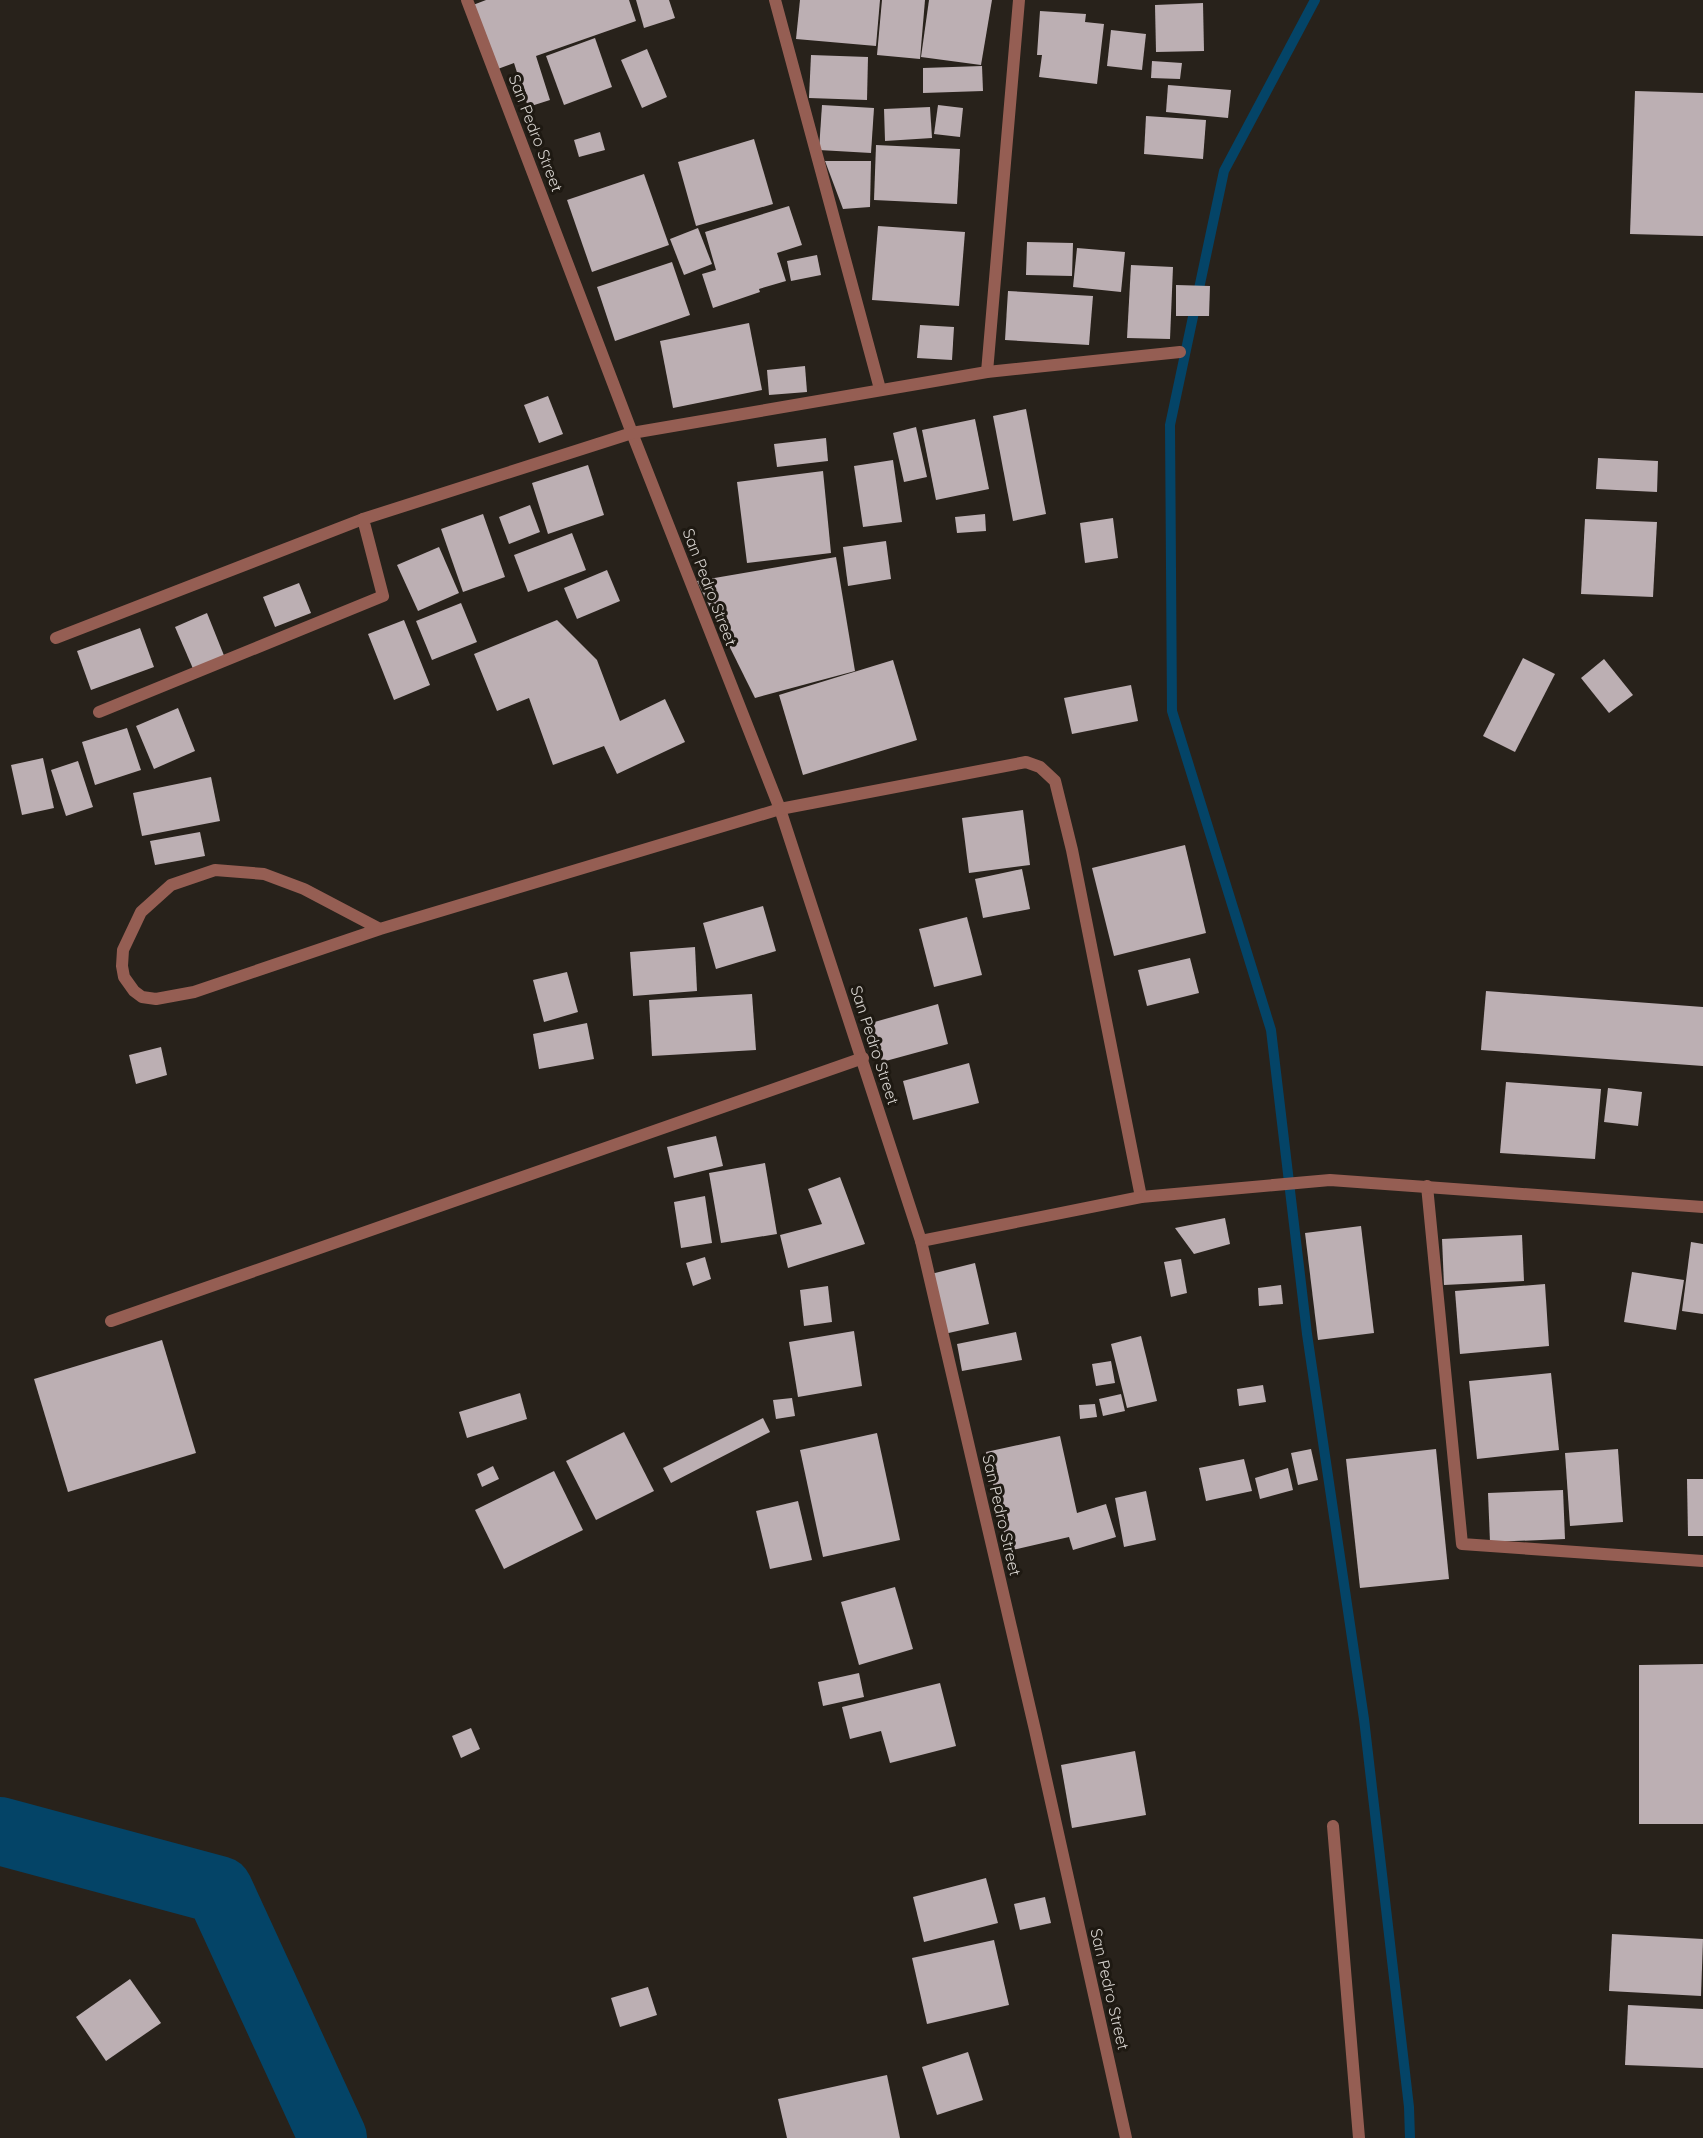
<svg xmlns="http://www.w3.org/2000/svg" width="1703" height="2138" viewBox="0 0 1703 2138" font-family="Quicksand,sans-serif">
<rect width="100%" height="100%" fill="#28221b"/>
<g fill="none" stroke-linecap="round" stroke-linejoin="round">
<polyline stroke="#044467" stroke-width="10" points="1315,0 1224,171 1170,425 1172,711 1271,1030 1307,1334 1364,1719 1409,2107 1410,2138"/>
<polyline stroke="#044467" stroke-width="68" points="0,1831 219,1890 333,2138"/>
</g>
<g fill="#bcafb3">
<polygon points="486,0 629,0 636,21 536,56 550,100 528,107 514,63 495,70 473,5"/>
<polygon points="636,0 669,0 675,18 644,28"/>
<polygon points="800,0 880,0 876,46 796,39"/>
<polygon points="882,0 925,0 920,59 877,55"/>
<polygon points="929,0 992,0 981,65 921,57"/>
<polygon points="1203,3 1204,51 1156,52 1155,5"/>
<polygon points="1040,11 1086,14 1085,22 1104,24 1097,84 1039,77 1042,55 1037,55"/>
<polygon points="1111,30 1146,34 1142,70 1107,66"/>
<polygon points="595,38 612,87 564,105 546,56"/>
<polygon points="647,49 667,97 642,108 621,60"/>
<polygon points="811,55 868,57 867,100 809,98"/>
<polygon points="1152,61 1182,63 1180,79 1151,78"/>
<polygon points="982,66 983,91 923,93 923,68"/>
<polygon points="1168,85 1231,90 1228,118 1166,112"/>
<polygon points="1635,91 1703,93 1703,236 1630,234"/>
<polygon points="822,105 874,108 871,153 819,150"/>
<polygon points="938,105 963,108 960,137 934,134"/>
<polygon points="930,107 932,138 885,141 884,109"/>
<polygon points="1146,116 1206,120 1203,159 1144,154"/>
<polygon points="600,132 605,150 579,157 574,140"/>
<polygon points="754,139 773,204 696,226 678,162"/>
<polygon points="876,145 960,149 957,204 874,200"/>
<polygon points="825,161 871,161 870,207 843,209"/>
<polygon points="644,174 669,245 592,272 567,200"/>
<polygon points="789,206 802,245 777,253 786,281 759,289 760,292 713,308 702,274 716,270 705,232"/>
<polygon points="878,226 965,232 959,306 872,300"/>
<polygon points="698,228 712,264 684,275 670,239"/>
<polygon points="1027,242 1073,243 1072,276 1026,275"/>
<polygon points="1077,248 1125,252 1121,292 1073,287"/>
<polygon points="817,255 821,275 791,281 787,261"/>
<polygon points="672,262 690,315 615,341 597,287"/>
<polygon points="1131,265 1173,267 1170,339 1127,338"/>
<polygon points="1176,285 1210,286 1209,316 1176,316"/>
<polygon points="1008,291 1093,296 1089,345 1005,340"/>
<polygon points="749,323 762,390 673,408 660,341"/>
<polygon points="920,325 954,327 952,360 917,358"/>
<polygon points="805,366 807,392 769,395 767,370"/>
<polygon points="548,396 563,434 539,443 524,405"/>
<polygon points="1026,409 1046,514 1013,521 993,416"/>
<polygon points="975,419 989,489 936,500 922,430"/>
<polygon points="916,427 927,477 904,482 893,433"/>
<polygon points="826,438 828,461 777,467 774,444"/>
<polygon points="1598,458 1658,461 1657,492 1596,489"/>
<polygon points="893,460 902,522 863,527 854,466"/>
<polygon points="588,465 604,515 548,534 532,483"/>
<polygon points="823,471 831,553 747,563 737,482"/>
<polygon points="530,505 540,532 509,544 499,517"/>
<polygon points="483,514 505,577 463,592 441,529"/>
<polygon points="985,514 986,531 957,533 955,517"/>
<polygon points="1113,518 1118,558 1085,563 1080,523"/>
<polygon points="1585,519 1657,522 1653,597 1581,594"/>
<polygon points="572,533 586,570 528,592 514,555"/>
<polygon points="886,541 891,579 848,586 843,547"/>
<polygon points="439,547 459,593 418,611 397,565"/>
<polygon points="836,557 855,671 755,698 697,581"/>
<polygon points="607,570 620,601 577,619 564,588"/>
<polygon points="299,583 311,613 275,627 263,597"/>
<polygon points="461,603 477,642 432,660 416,621"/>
<polygon points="207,613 225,658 194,671 175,627"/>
<polygon points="404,620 430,685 394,700 368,634"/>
<polygon points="557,620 597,660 620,721 665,699 685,742 617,774 604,746 553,765 529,698 497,711 474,654"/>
<polygon points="140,628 154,667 91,690 77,651"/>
<polygon points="1523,658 1555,674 1515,752 1483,736"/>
<polygon points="1604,659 1633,695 1609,713 1581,678"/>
<polygon points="893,660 917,740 803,775 779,695"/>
<polygon points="1131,685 1138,721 1072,734 1064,698"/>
<polygon points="178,708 195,751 154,769 136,726"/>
<polygon points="127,728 141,770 95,785 82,742"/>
<polygon points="43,758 54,808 22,815 11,765"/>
<polygon points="78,761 93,807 66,816 51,770"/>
<polygon points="211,777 220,821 142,836 133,793"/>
<polygon points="1023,810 1030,865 969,873 962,818"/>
<polygon points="200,832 205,856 155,865 150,841"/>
<polygon points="1185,845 1206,933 1114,956 1092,868"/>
<polygon points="1022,869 1030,909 983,918 975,879"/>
<polygon points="763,906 776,951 716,969 703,923"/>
<polygon points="967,917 982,975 934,987 919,929"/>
<polygon points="695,947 697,991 633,996 630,952"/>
<polygon points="1190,958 1199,993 1147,1006 1138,970"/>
<polygon points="567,972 578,1012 544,1022 533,980"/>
<polygon points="1486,991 1703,1007 1703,1066 1481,1050"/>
<polygon points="752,994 756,1050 652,1056 649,1000"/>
<polygon points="938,1004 948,1044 882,1062 871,1023"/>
<polygon points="587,1023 594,1059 539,1069 533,1034"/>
<polygon points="161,1047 167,1075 136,1084 129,1055"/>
<polygon points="969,1063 979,1103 913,1120 903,1081"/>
<polygon points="1506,1082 1601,1089 1595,1159 1500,1153"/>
<polygon points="1608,1088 1642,1092 1638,1126 1604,1122"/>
<polygon points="716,1136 723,1166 674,1178 667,1147"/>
<polygon points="765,1163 777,1234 721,1243 709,1173"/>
<polygon points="840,1177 865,1244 788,1268 780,1235 822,1224 808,1189"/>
<polygon points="705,1196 712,1243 681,1248 674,1202"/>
<polygon points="1225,1218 1230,1244 1194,1254 1175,1228"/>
<polygon points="1361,1226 1374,1333 1318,1340 1305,1233"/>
<polygon points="1522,1235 1524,1281 1444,1285 1442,1239"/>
<polygon points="1691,1242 1703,1244 1703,1314 1682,1311"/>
<polygon points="705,1257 711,1279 693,1286 686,1263"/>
<polygon points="1181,1259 1187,1293 1171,1297 1164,1262"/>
<polygon points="975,1263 989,1324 944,1334 931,1274"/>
<polygon points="1632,1272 1684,1280 1676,1330 1624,1322"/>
<polygon points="1545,1284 1549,1346 1460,1354 1455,1291"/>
<polygon points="1281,1285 1283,1304 1259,1306 1258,1288"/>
<polygon points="828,1286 832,1322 804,1326 800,1290"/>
<polygon points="854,1331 862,1386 798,1397 789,1342"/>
<polygon points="1016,1332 1022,1360 962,1371 957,1344"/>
<polygon points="1141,1336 1157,1401 1127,1408 1111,1344"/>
<polygon points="162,1340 196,1453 68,1492 34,1379"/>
<polygon points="1111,1361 1115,1383 1096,1386 1092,1364"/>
<polygon points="1551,1373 1559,1450 1477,1459 1469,1381"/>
<polygon points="1263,1385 1266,1402 1239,1406 1237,1389"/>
<polygon points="520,1393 527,1419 467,1438 459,1412"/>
<polygon points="1121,1394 1125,1411 1103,1416 1099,1399"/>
<polygon points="792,1398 795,1416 776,1419 773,1400"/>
<polygon points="1095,1404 1097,1417 1080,1419 1079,1405"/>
<polygon points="763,1418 770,1432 671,1483 663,1468"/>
<polygon points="624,1432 654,1491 596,1520 566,1461"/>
<polygon points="877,1433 900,1540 823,1557 800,1450"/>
<polygon points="1060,1436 1077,1513 1106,1504 1116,1537 1073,1550 1069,1537 1008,1551 986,1452"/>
<polygon points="1311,1449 1318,1480 1298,1485 1291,1453"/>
<polygon points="1436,1449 1449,1579 1360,1588 1346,1459"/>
<polygon points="1618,1449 1623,1522 1570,1526 1565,1453"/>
<polygon points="1244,1459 1252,1491 1206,1501 1199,1468"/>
<polygon points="493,1466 499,1479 482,1487 477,1474"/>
<polygon points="1288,1468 1293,1490 1260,1499 1255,1478"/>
<polygon points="554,1471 583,1530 504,1569 475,1510"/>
<polygon points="1687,1479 1703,1479 1703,1536 1688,1536"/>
<polygon points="1563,1490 1565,1539 1490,1542 1488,1493"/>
<polygon points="1146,1491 1156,1540 1124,1547 1115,1498"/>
<polygon points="798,1501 812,1560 770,1569 756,1511"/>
<polygon points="895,1587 913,1649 859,1665 841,1602"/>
<polygon points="1703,1664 1703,1824 1639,1824 1639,1665"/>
<polygon points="859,1673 864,1697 823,1706 818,1682"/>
<polygon points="940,1683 956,1746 890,1763 881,1731 850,1739 842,1707"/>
<polygon points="471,1728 480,1749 461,1758 452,1736"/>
<polygon points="1135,1751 1146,1815 1072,1828 1061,1765"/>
<polygon points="986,1878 998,1923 924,1942 913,1897"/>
<polygon points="1045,1897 1051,1923 1020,1930 1014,1904"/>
<polygon points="1612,1934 1703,1939 1701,1996 1609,1991"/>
<polygon points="994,1940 1009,2005 927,2024 912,1958"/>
<polygon points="130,1979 161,2023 106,2061 76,2017"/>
<polygon points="648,1987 657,2015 620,2027 611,1998"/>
<polygon points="1628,2005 1703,2009 1703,2068 1625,2065"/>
<polygon points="968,2052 983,2100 937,2115 922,2067"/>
<polygon points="887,2075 900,2138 787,2138 778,2099"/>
</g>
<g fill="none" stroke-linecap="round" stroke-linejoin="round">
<g stroke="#955e53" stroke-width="12">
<polyline points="467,0 632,433 780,809 921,1241 1035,1730 1126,2138"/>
<polyline points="775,0 880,389"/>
<polyline points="987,372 1019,0"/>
<polyline points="56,638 363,519"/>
<polyline points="99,712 383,596 363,519 632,433 987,372 1180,352"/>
<polyline points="380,929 304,889 264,874 215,870 171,885 141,912 123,950 122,966 124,977 134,991 142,997 156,999 194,992 380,929 780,809 1026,762 1040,767 1055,781 1072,850 1141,1197"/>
<polyline points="1427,1186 1462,1544 1703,1561"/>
<polyline points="921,1241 1141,1197 1330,1180 1703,1207"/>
<polyline points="111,1321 863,1058"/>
<polyline points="1333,1826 1359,2138"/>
</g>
</g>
<g text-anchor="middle" stroke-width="6" stroke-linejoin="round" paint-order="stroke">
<g font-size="16" fill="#d7d3cf" stroke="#1e1912">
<text transform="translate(536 133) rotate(69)" y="6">San Pedro Street</text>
<text transform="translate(710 587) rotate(69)" y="6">San Pedro Street</text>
<text transform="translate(875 1045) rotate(72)" y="6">San Pedro Street</text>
<text transform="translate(1002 1515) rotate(77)" y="6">San Pedro Street</text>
<text transform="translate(1110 1989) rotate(77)" y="6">San Pedro Street</text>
</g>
</g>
</svg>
